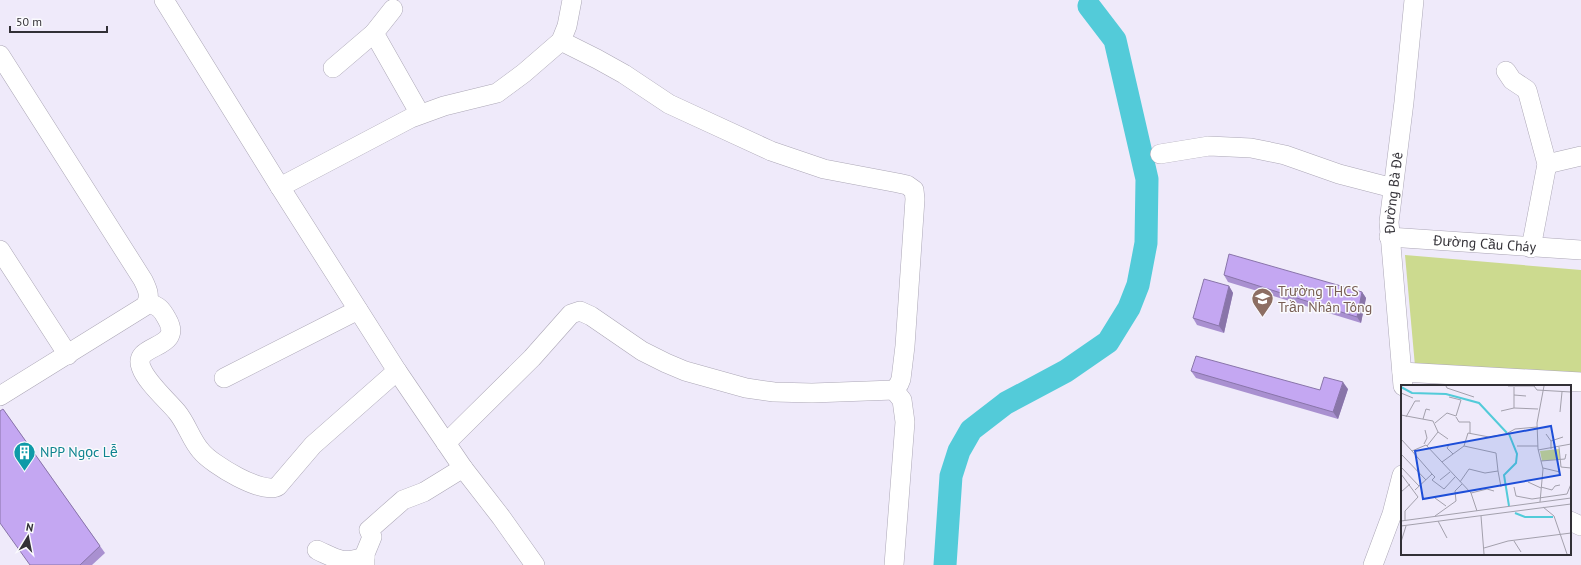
<svg xmlns="http://www.w3.org/2000/svg" width="1581" height="565" viewBox="0 0 1581 565" font-family="'PT Sans',sans-serif">
<rect width="100%" height="100%" fill="#efeafa"/>
<polygon fill="#ccda8f" points="1405,255 1581,270 1581,375 1415,366"/>
<g fill="none" stroke-linecap="round" stroke-linejoin="round">
<polyline stroke="#53cbd9" stroke-width="23" points="945,565 951,476 959,451 971,430 1006,403 1066,371 1108,342 1129,308 1138,285 1146,243 1147,179 1115,40 1089,6"/>
<defs>
<g id="minor">
<polyline points="164,0 280,187 397,371 463,468 501,517 535,565"/>
<polyline points="393,9 374,33 420,114"/>
<polyline points="561,41 567,26 572,0"/>
<path d="M0,55L143,280C148,290 151,297 145,306L0,396"/>
<polyline points="333,68 374,33"/>
<polyline points="1506,71 1512,80 1527,90 1547,164 1531,248"/>
<polyline points="1160,154 1209,146 1251,148 1285,155 1339,174 1393,188"/>
<polyline points="1547,164 1581,156"/>
<polyline points="280,187 411,118 444,106 497,93 524,73 561,41 597,59 624,74 669,104 771,151 824,169 898,183 907,185 914,190 915,199 905,346 901,379 899,384 894,390 812,393 774,392 746,388 685,371 666,363 642,351 591,316 580,311 571,314 532,358 446,443"/>
<path id="s1" d="M1389,237L1581,250"/>
<polyline points="0,250 68,355"/>
<path d="M148,302C159,307 161,308 167,319C185,350 132,343 141,367C146,382 167,400 177,412C187,424 191,440 201,451C211,464 264,496 278,486L313,445L397,371"/>
<polyline points="1402,372 1581,382"/>
<polyline points="224,378 358,310"/>
<path id="s2" d="M1403,386L1389,222L1404,102L1414,0"/>
<polyline points="894,390 902,400 905,422 894,565"/>
<polyline points="1570,521 1581,526"/>
<path d="M317,550C339,560 341,564 365,557"/>
<polyline points="365,565 365,554 372,537 369,530 403,500 424,492 463,468"/>
<polyline points="1373,565 1392,514 1402,475"/>
</g>
</defs>
<use href="#minor" stroke="#aca7b6" stroke-width="20"/>
<use href="#minor" stroke="#fff" stroke-width="19"/>
</g>
<g fill="#a990d0">
<polygon points="1224,275 1362,292 1366,298 1361,323 1228,282"/>
<polygon points="1229,286 1233,293 1224,333 1197,325 1193,318"/>
<polygon points="1191,371 1320,390 1348,389 1338,419 1196,378"/>
<polygon points="3,409 105,553 92,565 30,565"/>
</g>
<g fill="#8975a9">
<polygon points="1229,286 1233,293 1224,333 1219,326"/>
<polygon points="1362,292 1366,298 1361,323 1357,317"/>
<polygon points="1343,382 1348,389 1338,419 1333,412"/>
</g>
<g fill="#c4a7f2" stroke="#8975a9">
<polygon points="1229,254 1362,292 1357,317 1224,275"/>
<polygon points="1204,279 1229,286 1219,326 1193,318"/>
<polygon points="1196,356 1320,390 1324,377 1343,382 1333,412 1191,371"/>
<polygon points="3,409 100,546 80,565 30,565 0,523 0,411"/>
</g>
<defs>
<symbol id="school-pin" viewBox="-11 -11 22 30"><path d="M0 17L-7.5 6A9.5 9.5 0 1 1 7.5 6Z" fill="#8d6e63" stroke="#fafafd"/><path d="M0-5L7-2L0 1L-7-2ZM-4 1L0 2.5L4 1V4Q0 6-4 4Z" fill="#fff"/></symbol>
<symbol id="building-pin" viewBox="-11 -11 22 30"><path d="M0 17L-7.5 6A9.5 9.5 0 1 1 7.5 6Z" fill="#0f9aa8" stroke="#fafafd"/><path d="M-4-6H4V6H1V3H-1V6H-4ZM-2.5-4.3h1.7v1.8h-1.7ZM.8-4.3h1.7v1.8H.8ZM-2.5-1h1.7V.8h-1.7ZM.8-1h1.7V.8H.8Z" fill="#fff"/></symbol>
</defs>
<g fill-rule="evenodd">
<use href="#school-pin" x="1250" y="286" width="25" height="34"/>
<use href="#building-pin" x="12" y="440" width="25" height="34"/>
</g>
<g text-anchor="middle" stroke-width="3" stroke-linejoin="round" paint-order="stroke">
<g font-size="14" fill="#323036" stroke="#fafafd">
<text dy="5" stroke="none"><textPath href="#s2" startOffset="194">Đường Bà Đê</textPath></text>
<text dy="5" stroke="none"><textPath href="#s1" startOffset="96">Đường Cầu Cháy</textPath></text>
</g>
<g font-size="14" fill="#785e54" stroke="#fafafd" text-anchor="start">
<text x="1278" y="296">Trường THCS<tspan x="1278" dy="16">Trần Nhân Tông</tspan></text>
</g>
<g font-size="14" fill="#0d838f" stroke="#fafafd" text-anchor="start">
<text x="40" y="457">NPP Ngọc Lễ</text>
</g>
</g>
<g transform="translate(1401 385)">
<rect width="170" height="170" fill="#efeafa"/>
<path d="M158,64L159,74L141,76L139,66Z" fill="#ccda8f"/>
<path fill="none" stroke="#53cbd9" stroke-width="2" d="M0,2L11,8L45,9L78,18L106,48M108,49L116,69L115,78L103,90L108,121M114,128L124,132H152"/>
<path fill="none" stroke="#a3a0ac" stroke-width="1" d="M45,1L46,3L73,12M107,1H133L136,5L170,7M113,2V23L137,24M0,8L12,13M113,10L125,11M100,26L113,23M159,27L161,7M0,30L32,36L37,47L26,61M5,32L14,16H19M55,32L58,37H69V48M22,34L25,24L29,25M34,38L46,28L55,31L60,15L48,12M37,47L47,54M145,49L150,56V64M0,54L11,66L25,60L70,108L76,126M150,56L162,52M23,59L26,53L24,45M48,60L46,63L52,69M63,61L67,48L88,52L105,49L114,44L136,42M116,61H137M158,62L160,82L170,83M137,65L170,59M11,66L31,89L14,105M1,70L25,95M140,76L164,74L165,69M41,77L63,61L95,68L97,86L84,88L68,84L59,97M0,82L18,101M142,83L159,87M97,86L100,102M0,89L17,112L4,126V135M31,89L34,92L31,95L43,104L54,92M39,95L49,87M127,97L140,103M113,102L115,111L131,114L166,109L170,99M140,102L151,105L154,101L159,100M0,107L9,99M70,108L86,104L93,106M34,113L45,121M139,117L142,84L137,64L136,38L143,1M142,122L153,131L166,169M34,131L55,116L54,106L61,99M80,131L83,169M0,136L170,113M37,136L46,153M0,141L170,119M113,156L120,167M0,157L5,141M83,163L107,156L170,148"/>
<path fill="#1d4ed8" fill-opacity="0.15" stroke="#1d4ed8" stroke-width="2" d="M150,41L159,90L22,114L14,66Z"/>
<rect width="170" height="170" fill="none" stroke="#323036" stroke-width="2"/>
</g>
<g transform="translate(28 537) rotate(10)" stroke="#fafafd" stroke-width="3" paint-order="stroke">
<path d="M0-3L7 15L0 10L-7 15Z" fill="#323036"/>
<text y="-6" font-size="11" font-weight="bold" text-anchor="middle" fill="#323036">N</text>
</g>
<path d="M10 26v6h97v-6" fill="none" stroke="#323036" stroke-width="2"/>
<text x="16" y="26" font-size="12" fill="#323036" stroke="#fafafd" stroke-width="3" paint-order="stroke">50 m</text>
</svg>
